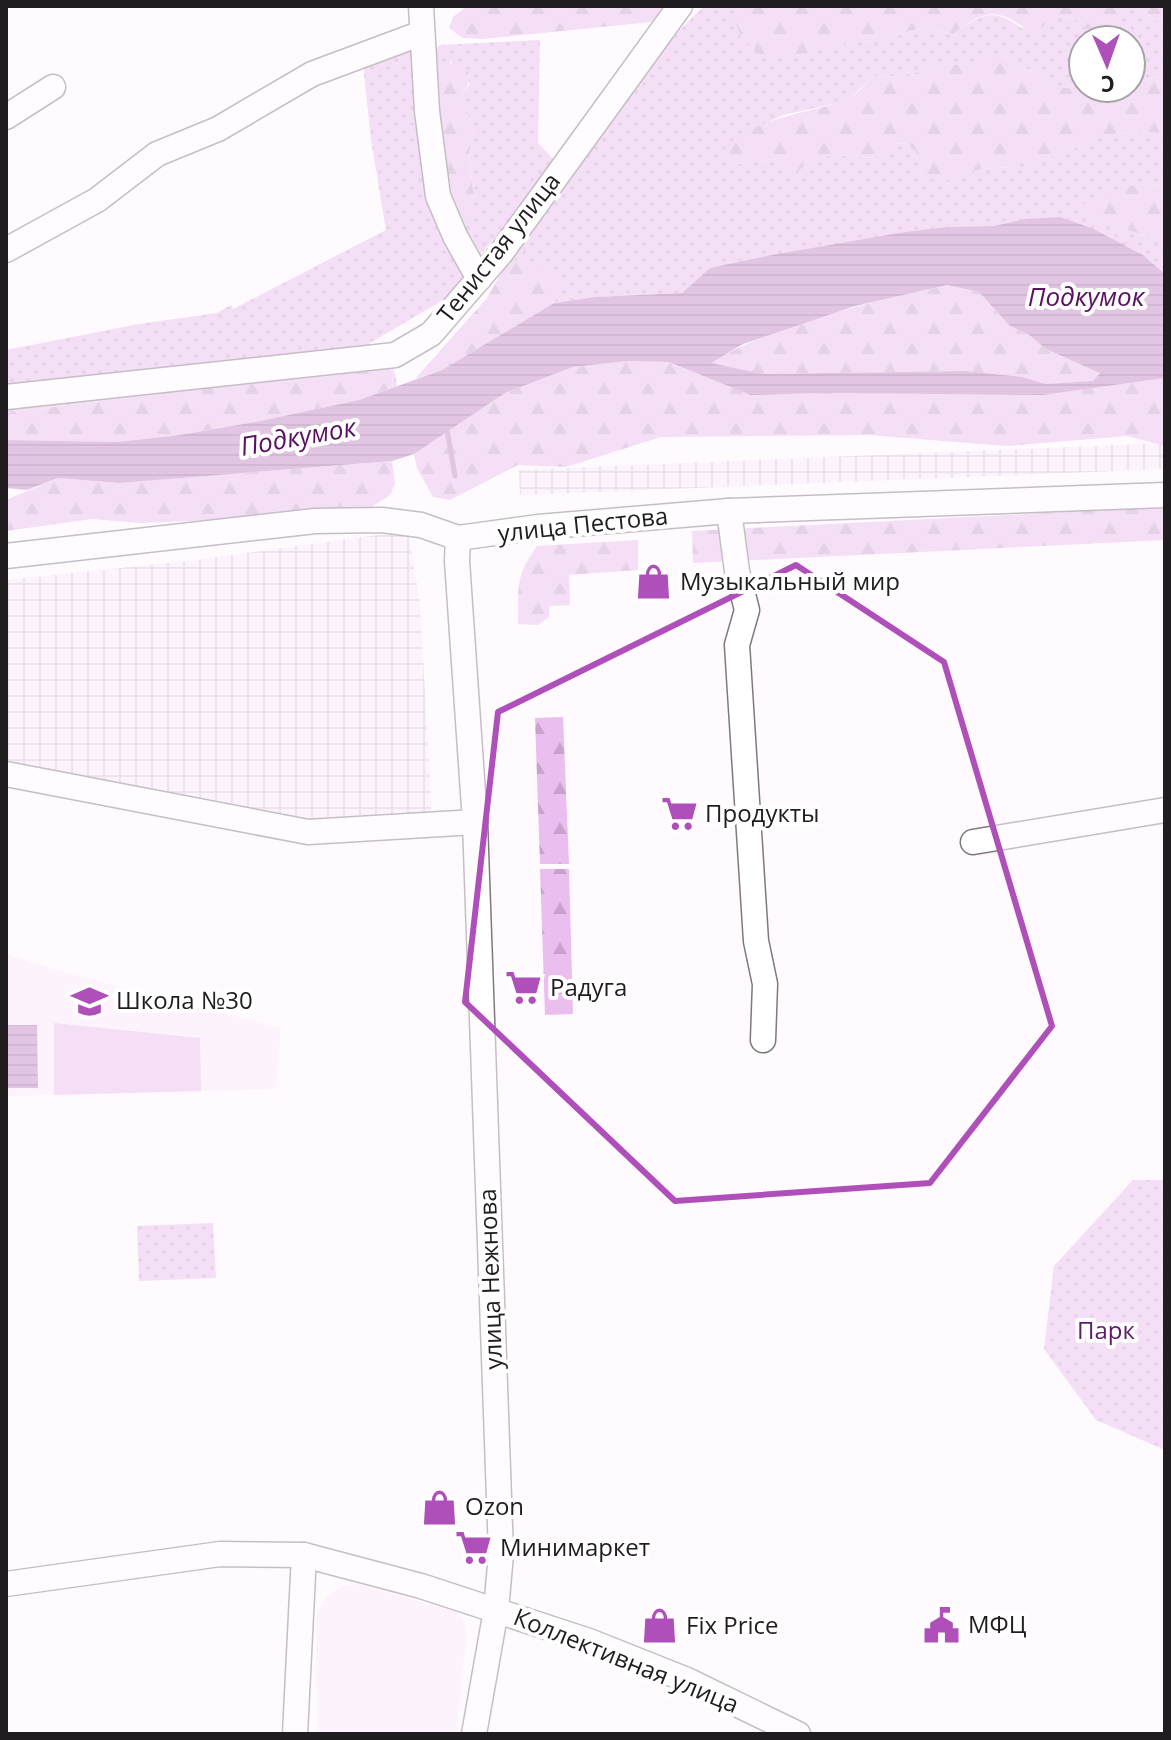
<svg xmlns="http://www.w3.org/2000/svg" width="1171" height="1740" viewBox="0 0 1171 1740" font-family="'Open Sans',sans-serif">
<defs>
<pattern id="industrial-grid" width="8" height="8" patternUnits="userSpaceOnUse" patternTransform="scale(2)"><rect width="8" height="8" fill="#faebfb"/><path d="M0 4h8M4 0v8" fill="none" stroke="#d6c9d7"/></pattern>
<pattern id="green-dots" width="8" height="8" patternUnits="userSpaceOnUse" patternTransform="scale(2)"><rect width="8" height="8" fill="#eabeee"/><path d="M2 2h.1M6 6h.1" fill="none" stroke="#c8a3cc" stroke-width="1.8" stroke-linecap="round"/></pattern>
<pattern id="forest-firs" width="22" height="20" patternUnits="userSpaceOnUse" patternTransform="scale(2)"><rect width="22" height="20" fill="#eabeee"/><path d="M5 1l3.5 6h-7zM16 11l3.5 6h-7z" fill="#c8a3cc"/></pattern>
<pattern id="water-rules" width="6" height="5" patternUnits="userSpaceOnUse" patternTransform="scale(2)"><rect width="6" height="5" fill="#bf85c4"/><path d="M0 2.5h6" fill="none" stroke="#9b6c9f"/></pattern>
</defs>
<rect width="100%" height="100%" fill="#fefafe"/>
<g fill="#faebfb">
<polygon points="6,954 66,973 281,1028 276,1089 6,1096"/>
<polygon points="357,1584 457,1612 465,1624 466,1640 456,1734 317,1734 316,1617 326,1597 340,1587"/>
</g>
<g fill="url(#industrial-grid)">
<polygon points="1165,443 1165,469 520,495 519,470"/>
<polygon points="408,531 420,604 432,819 305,823 6,763 6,580 188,561"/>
</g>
<g fill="url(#green-dots)" fill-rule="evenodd">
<path d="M705,6H758L734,18L806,53L849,43L886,40L912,30L929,29L953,34C979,15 993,6 1021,28L1056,16L1074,17L1086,29L1101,30C1110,20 1120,6 1134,6L1165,26V77L1146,78L1131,82V40H1083V88H1063L1003,56L974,65L939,64L908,76L872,77L848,101L783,115L741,136L719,159L742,164L778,158L838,155L874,158L895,144L906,143L916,152L922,176L945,181L981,169L1028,166L1110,134L1165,132V186L1136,184L1081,215L1165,242V274L1143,255L1094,229L1025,219L994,226L946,227L710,268L682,293L595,297L554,303L561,288L507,263C553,205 593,144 638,85C660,55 676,30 705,6Z"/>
<path d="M540,40L538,143L554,160L519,211L478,257L441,181L432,51L440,45ZM451,61L470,84L460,97L474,129L469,153L474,199L439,82Z"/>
<polygon points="412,49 465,276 450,296 353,353 6,391 6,350 139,324 217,313 231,305 233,309 386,230 371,140 364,73 366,62"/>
<path d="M371,359C391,361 395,366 397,386L392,388L393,375L388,364L361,366L332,376L283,378L6,413V402L213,378L265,375Z"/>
<polygon points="1133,1180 1165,1180 1165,1450 1096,1420 1044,1349 1054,1266"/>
<polygon points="213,1223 216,1278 139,1281 137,1226"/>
</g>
<g fill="url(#forest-firs)">
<polygon points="467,6 665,6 660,15 651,22 482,39 463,38 449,28 453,17"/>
<path d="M758,6H1128L1102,30L1086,29L1073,17L1056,16L1037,31C1022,28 1020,24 1008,18C987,7 969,22 953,34L929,29L912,30L886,40L849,43L806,53L763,57L742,39L733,17Z"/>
<polygon points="1134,6 1165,6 1165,26"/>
<path d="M993,54L1003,56L1063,88H1131V82L1146,78L1165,77V132L1110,134L1028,166L981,169L946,181L934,180L922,176L916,152L906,143L895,144L875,158L838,155L813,158L794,175L777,158L742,164L719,160C731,121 811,113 844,101C855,98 864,85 872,77L908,76L939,64L974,65L981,56Z"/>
<path d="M457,60C474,72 472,82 460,97L474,129L469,153L474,199V217L467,218C436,188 440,121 439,82C443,72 447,63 457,60Z"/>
<polygon points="1136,184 1165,186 1165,242 1081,215 1084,204"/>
<polygon points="523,258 549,271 561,288 554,303 442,370 415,379 487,298 507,263"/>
<path d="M947,285L979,292L1010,326L1028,334L1046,349L1100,372L1094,381L1045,384L1023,377L966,371L763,374L709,363C783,322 866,303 947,285Z"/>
<polygon points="627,361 669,362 750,395 825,393 1043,395 1165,378 1165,446 1127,436 1006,446 868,435 661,437 566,467 518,465 450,500 433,497 417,468 414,454 505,393 573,367"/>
<polygon points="388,364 393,375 392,388 359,400 260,421 180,435 117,442 6,440 6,413 283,378 332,376 361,366"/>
<polygon points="392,461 395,484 390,495 370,508 258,515 236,519 141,523 92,519 6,531 6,500 58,478 119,483"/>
<polygon points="1165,507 1165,540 693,563 692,531"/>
<path d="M638,540V570L569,575L570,605L550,606L549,617L538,625L518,624C519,586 514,579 537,546Z"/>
<polygon points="563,717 569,864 540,864 535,718"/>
<polygon points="540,869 569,869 573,1014 545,1015"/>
</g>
<polygon fill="#eabeee" points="54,1023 200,1038 201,1091 54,1095"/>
<g fill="url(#water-rules)" fill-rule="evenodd">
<path d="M1060,217L1094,229L1143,255L1165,274V378L1043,395L825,393L750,395L669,362L627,361L573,367L505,393L414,454L392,461L119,483L58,478L27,490L6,488V440L117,442L180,435L260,421L359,400L442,370L554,303L595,297L682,293L710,268L772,255L899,233L946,227L994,226L1025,219ZM947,285L979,292L1010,326L1028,334L1046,349L1100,373L1093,381L1045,384L1023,377L966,371L763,374L711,363L743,344L855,306Z"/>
<polygon points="6,1025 37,1025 38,1088 6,1088"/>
</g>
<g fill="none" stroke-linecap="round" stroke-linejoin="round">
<polyline stroke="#bf85c4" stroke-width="5" points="447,430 455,476"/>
<defs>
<g id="minor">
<polyline points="421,6 427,111 438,196 455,236 479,279"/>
<polyline points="6,117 53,87"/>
<polyline points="6,250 97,200 157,154 218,129 312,74 422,33"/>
<polyline points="6,397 395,355 431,334 501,253 680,6"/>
<polyline points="729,511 737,571 747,610 737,645 756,941 765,984 763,1040"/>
<polyline points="458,538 457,561 475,822 501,1554 496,1610 474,1734"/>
<polyline points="6,556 315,521 382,520 421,525 458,538 538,527 729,511 1165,495"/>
<polyline points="6,774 308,832 475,822"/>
<polyline points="973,842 1165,810"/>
<polyline points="6,1584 220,1554 304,1555 421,1586 589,1641 687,1680 798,1734"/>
<polyline points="295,1734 304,1555"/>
</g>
</defs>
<use href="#minor" stroke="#807881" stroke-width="27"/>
<use href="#minor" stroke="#fff" stroke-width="24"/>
</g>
<path d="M0 0H1171V1740H0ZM796,565L944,662L1052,1026L930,1183L675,1201L465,1002L498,712Z" fill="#fefafe" fill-opacity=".55" fill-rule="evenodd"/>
<path fill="none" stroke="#af50ba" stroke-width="6" stroke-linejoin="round" d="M796,565L944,662L1052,1026L930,1183L675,1201L465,1002L498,712Z"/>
<defs>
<symbol id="shop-bare" viewBox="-9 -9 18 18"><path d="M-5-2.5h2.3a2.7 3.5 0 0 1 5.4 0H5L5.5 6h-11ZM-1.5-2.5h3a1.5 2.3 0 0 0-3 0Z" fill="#af50ba" stroke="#fff" stroke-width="2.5" paint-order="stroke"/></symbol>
<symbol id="supermarket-bare" viewBox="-9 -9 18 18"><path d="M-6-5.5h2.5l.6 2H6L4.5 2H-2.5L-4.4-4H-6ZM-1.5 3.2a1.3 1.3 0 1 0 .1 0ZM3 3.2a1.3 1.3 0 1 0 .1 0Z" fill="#af50ba" stroke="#fff" stroke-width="2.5" paint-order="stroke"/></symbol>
<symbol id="school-bare" viewBox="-9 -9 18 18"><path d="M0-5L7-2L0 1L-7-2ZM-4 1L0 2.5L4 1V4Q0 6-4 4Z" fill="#af50ba" stroke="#fff" stroke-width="2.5" paint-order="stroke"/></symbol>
<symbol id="civic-bare" viewBox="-9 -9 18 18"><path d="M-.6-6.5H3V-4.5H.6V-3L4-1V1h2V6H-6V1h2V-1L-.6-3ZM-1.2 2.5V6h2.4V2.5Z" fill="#af50ba" stroke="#fff" stroke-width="2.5" paint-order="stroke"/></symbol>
</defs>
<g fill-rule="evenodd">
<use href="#shop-bare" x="628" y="556" width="51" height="51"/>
<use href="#supermarket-bare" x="654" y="788" width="51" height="51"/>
<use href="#supermarket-bare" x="498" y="962" width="51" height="51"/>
<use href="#school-bare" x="64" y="976" width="51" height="51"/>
<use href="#shop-bare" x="414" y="1482" width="51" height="51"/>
<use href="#supermarket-bare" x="448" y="1522" width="51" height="51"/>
<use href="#civic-bare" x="916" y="1600" width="51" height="51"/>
<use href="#shop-bare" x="634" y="1600" width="51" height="51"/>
</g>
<g text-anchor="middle" stroke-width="8" stroke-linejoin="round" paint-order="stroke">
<g font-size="24" fill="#201c20" stroke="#fff">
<text transform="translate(499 248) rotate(-52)" y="8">Тенистая улица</text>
<text transform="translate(583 525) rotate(-6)" y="8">улица Пестова</text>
<text transform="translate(491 1279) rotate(-92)" y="8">улица Нежнова</text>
<text transform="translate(626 1661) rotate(22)" y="8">Коллективная улица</text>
</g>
<g font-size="24" fill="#201c20" stroke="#fff" text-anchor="start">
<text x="680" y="590">Музыкальный мир</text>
<text x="705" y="822">Продукты</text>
<text x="550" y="996">Радуга</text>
<text x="116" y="1009">Школа №30</text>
<text x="465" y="1515">Ozon</text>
<text x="500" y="1556">Минимаркет</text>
<text x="968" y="1633">МФЦ</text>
<text x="686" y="1634">Fix Price</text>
</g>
<g font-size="24" fill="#601a68" stroke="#fff">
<text x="1106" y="1339">Парк</text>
</g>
<g font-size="26" font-style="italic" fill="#591161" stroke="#fff">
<text x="1086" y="306">Подкумок</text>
<text transform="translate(298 437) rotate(-10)" y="9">Подкумок</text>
</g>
</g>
<rect width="1171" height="1740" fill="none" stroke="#201c20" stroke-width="16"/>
<g transform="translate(1107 64) rotate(178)"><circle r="38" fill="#ffffff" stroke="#a6a4a6" stroke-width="2"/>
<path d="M0-6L14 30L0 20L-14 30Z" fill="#af50ba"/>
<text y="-12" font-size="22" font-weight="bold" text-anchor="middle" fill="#201c20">С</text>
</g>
</svg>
